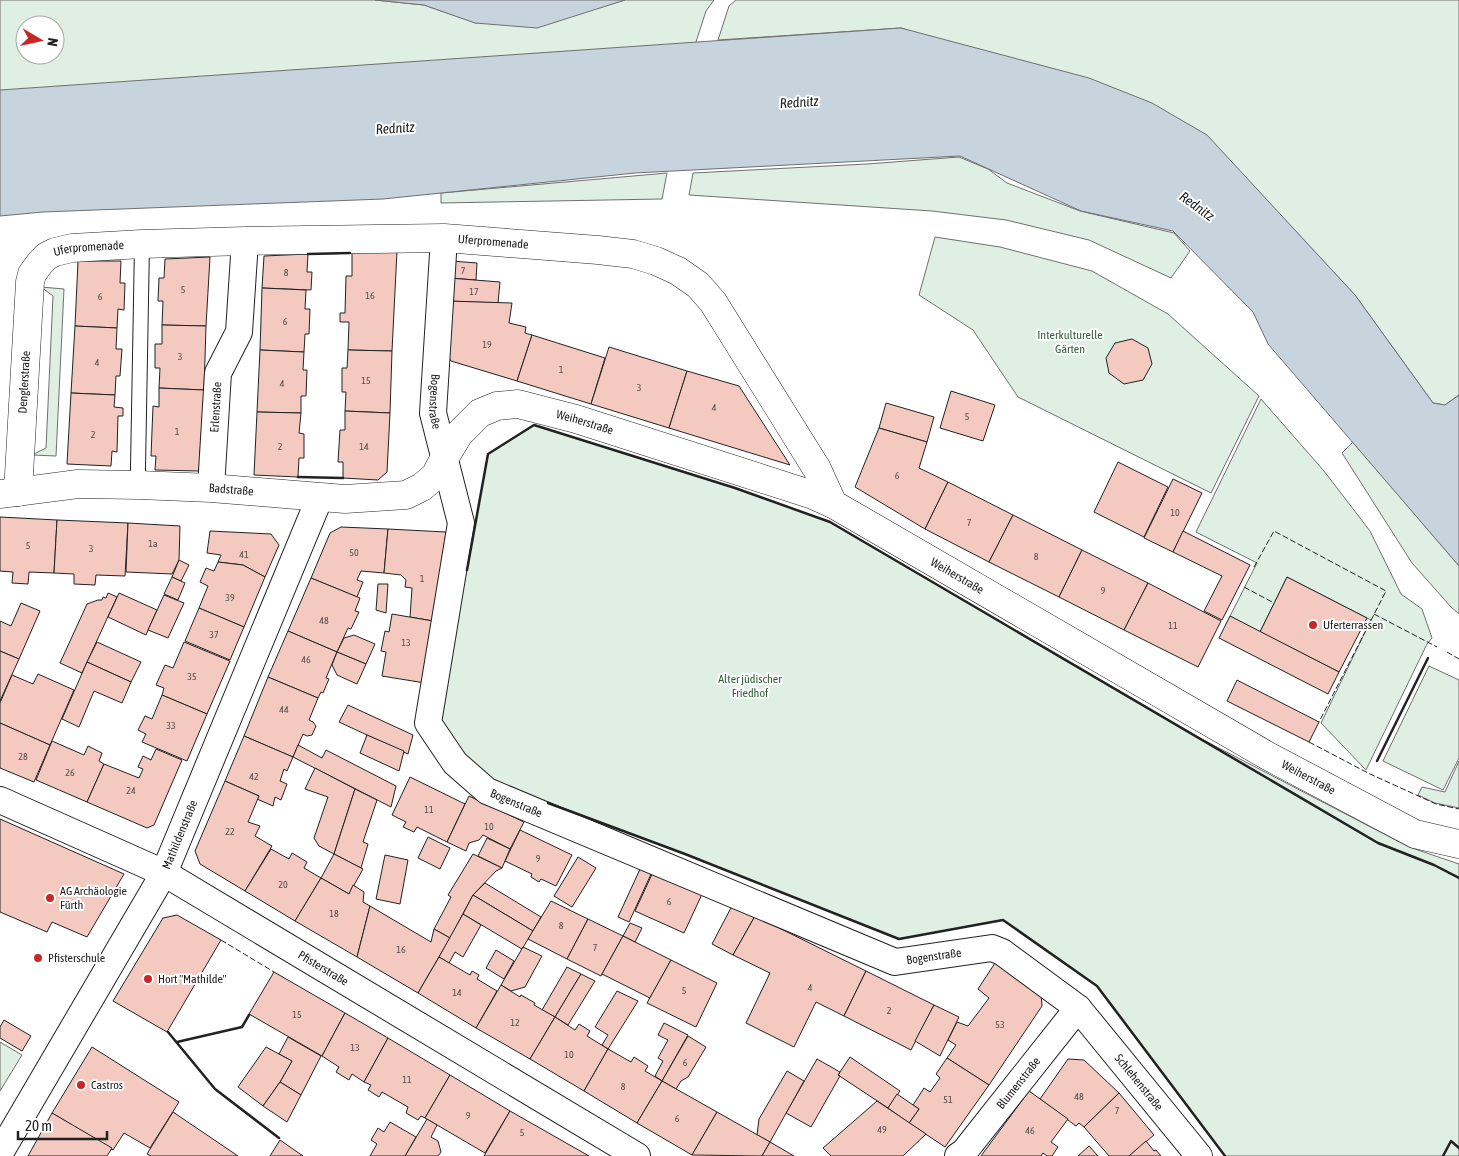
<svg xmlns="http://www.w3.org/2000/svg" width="1459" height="1156" viewBox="0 0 1459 1156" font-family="'Asap Condensed',sans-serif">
<rect width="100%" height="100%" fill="#fff"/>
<g fill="#e0efe3" stroke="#6f6f6f" fill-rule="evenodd">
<path d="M0,0H375L424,5L476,23L603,6L625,0H714L706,11L695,45L0,93ZM25,25H55V55H25Z"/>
<polygon points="736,0 1459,0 1459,395 1445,405 1433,403 1355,295 1207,136 901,28 718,40 729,6"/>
<polygon points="959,157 988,169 1007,183 1080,211 1174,233 1190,251 1171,278 1089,240 1006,220 932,211 689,195 693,173 867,164"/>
<polygon points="667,173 662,199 441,203 441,193"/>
<polygon points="935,237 1000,247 1092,271 1168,314 1259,396 1211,493 1018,397 973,330 919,295"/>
<polygon points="41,287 64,289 56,456 32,455 46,448 53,296"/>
<polygon points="1261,399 1324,471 1370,531 1401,594 1422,609 1432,638 1427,644 1366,770 1321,723 1371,620 1287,577 1260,632 1230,616 1257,563 1196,532"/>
<polygon points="534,425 735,488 830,522 1192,734 1409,847 1459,864 1459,1156 1225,1156 1097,986 1003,920 899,939 685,854 491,781 464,756 439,721 488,454"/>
<polygon points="1353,442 1459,566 1459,614 1451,607 1412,563 1342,453"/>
<polygon points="1429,666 1459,680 1459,758 1443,790 1383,761"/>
<polygon points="1459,761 1459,808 1435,803 1418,795 1422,787 1445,792"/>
<polygon points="0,1042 22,1055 0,1091"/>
</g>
<g fill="#c7d3dd" stroke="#6f6f6f">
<polygon points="375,0 625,0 537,28 475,23 424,5"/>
<polygon points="901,28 1089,78 1152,103 1207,135 1355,295 1433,403 1445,405 1459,395 1459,566 1268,344 1253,312 1173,231 1081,211 960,156 635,173 383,199 43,212 0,216 0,90"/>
</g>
<g fill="#f3c9c0" stroke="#222">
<polygon points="397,251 392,351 348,350 349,322 340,322 340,313 345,313 346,276 352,276 352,253"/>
<polygon points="308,254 307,272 312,272 311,290 262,288 264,256"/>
<polygon points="210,257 206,326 162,325 163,301 158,301 159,278 164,278 165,259"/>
<polygon points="78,261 121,261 120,283 125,283 124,310 118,309 117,328 75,326"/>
<polygon points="451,261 477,263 476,280 449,278"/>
<polygon points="449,278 500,282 498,303 448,301"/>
<polygon points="262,288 306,290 305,309 310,309 309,334 305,334 304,352 260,350"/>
<polygon points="448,301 512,303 509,323 526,327 525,333 532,335 517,381 451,361 445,352"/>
<polygon points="162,325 206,326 204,390 159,388 160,368 155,368 155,344 162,344"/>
<polygon points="75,326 117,328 116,349 122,349 120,376 116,376 115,395 71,393"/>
<polygon points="532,335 605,358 591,404 517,381"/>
<polygon points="1132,339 1148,348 1152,364 1143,380 1124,384 1109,373 1106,358 1115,343"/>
<polygon points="609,347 687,371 669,428 591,404"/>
<polygon points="260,350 304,352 303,370 307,370 306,396 301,396 301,413 257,412"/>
<polygon points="348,350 392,351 390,413 345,411 346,392 342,392 342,368 347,368"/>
<polygon points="687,371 739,386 790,465 669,428"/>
<polygon points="159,388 204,390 199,471 155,470 156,456 151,456 153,406 159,407"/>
<polygon points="951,391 995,405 983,441 940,428"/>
<polygon points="71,393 115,395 114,407 123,408 123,416 118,416 117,452 112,451 111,466 67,464"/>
<polygon points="886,403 934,417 927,442 879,428"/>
<polygon points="345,411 390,413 387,472 378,480 343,478 343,462 338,462 340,430 345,430"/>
<polygon points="257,412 301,413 299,433 304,434 304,458 299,458 298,477 254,475"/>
<polygon points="879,428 927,442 919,468 948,482 925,529 855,487"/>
<polygon points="1118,462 1168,487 1144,537 1094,512"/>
<polygon points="1173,479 1202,493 1173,552 1144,538"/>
<polygon points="948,482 1013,515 989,562 925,529"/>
<polygon points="1013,515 1082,550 1059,597 989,562"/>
<polygon points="0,517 57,520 54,573 29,572 28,584 12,583 13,572 0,571"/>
<polygon points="57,520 128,523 125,576 96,575 95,585 74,584 74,574 54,573"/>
<polygon points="128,523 180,526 179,560 172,574 126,572"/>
<polygon points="341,527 388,529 384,573 361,571 357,580 363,582 357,597 311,578 330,533"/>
<polygon points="388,529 446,532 433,621 410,617 412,588 405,587 406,580 401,575 384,573"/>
<polygon points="210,531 271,534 279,545 265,577 243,565 218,562 221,555 207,553"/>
<polygon points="1183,531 1250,565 1222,620 1204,611 1222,576 1173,552"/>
<polygon points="1082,550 1148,583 1124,630 1059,597"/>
<polygon points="179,560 189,565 181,581 172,577"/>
<polygon points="218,562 243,565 265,577 244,627 199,608 208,586 200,582 206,568 214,571"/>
<polygon points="172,577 185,583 178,600 164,594"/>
<polygon points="1287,577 1367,618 1339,672 1260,632"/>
<polygon points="311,578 360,598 355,611 359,612 351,629 348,628 337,652 288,631"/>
<polygon points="1148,583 1221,621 1198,667 1124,630"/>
<polygon points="378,584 388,584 386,613 376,610"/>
<polygon points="108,593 117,597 82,673 60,663 87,604 98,600 102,600 103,597 106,598"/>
<polygon points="119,593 157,610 146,635 108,617"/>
<polygon points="164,595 184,603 168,638 148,630"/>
<polygon points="21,603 40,611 19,659 0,651 0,621 11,626"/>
<polygon points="199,608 244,627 230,660 185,641"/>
<polygon points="392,614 433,621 425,683 382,676 386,652 381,651 385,631 389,632"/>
<polygon points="1230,616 1339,672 1328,694 1219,638"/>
<polygon points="288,631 337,652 326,678 329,679 323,693 321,692 318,698 268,677"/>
<polygon points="354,635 375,644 366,664 337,652 344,638"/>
<polygon points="97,642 141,662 131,682 87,662"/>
<polygon points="184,642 230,661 207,714 162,695 164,688 156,685 165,665 173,668"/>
<polygon points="0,651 19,659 0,701"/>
<polygon points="337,652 366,664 357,684 337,675 332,665"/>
<polygon points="87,662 131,682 122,703 94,691 79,727 62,719"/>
<polygon points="38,674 74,690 50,745 0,723 0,703 12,675 33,684"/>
<polygon points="268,677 318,698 309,720 313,722 316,726 312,735 307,736 303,734 293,757 244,736"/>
<polygon points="1237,680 1319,722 1309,742 1227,701"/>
<polygon points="162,695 207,714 187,761 142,742 146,734 138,730 145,716 152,719"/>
<polygon points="348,705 413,735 408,754 339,722"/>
<polygon points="0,723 50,745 34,782 0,768"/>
<polygon points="367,735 404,751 399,771 360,753"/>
<polygon points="244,736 293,757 287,771 284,769 280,781 287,784 281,800 275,797 273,806 257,799 259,796 225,781"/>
<polygon points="52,741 84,755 88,746 102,753 99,761 104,764 87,802 36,780"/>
<polygon points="298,745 322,758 326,750 396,786 391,807 293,757"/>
<polygon points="156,749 182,760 154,825 147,828 87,802 104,764 139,778 143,769 138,767 143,756 151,760"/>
<polygon points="315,768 355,789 334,854 319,846 314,838 328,797 305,789"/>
<polygon points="410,777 465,804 447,842 417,827 414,832 403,827 406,822 392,815"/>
<polygon points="225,781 259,796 248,822 260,826 255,836 272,846 245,891 200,864 195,851"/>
<polygon points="355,789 377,800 363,842 368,844 361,868 334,854"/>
<polygon points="469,796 524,822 510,849 483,835 479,840 469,843 466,851 447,842"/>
<polygon points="0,819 124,874 87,937 52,922 47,932 0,912"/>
<polygon points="520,830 572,855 556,886 541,879 539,882 531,877 532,874 505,861"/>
<polygon points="428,837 450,848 440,869 418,858"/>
<polygon points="487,838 510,849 502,868 478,856"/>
<polygon points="271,849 289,859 292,853 307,862 304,868 321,878 295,921 245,891"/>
<polygon points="334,854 363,869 349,894 321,878"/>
<polygon points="473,854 502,868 496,871 473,895 450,938 434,929 451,897 448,895"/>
<polygon points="385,855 408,860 400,904 376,899"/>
<polygon points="578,857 596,868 572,907 554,896"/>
<polygon points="641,867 652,872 629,922 618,917"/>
<polygon points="654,870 703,892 684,933 635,911"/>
<polygon points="321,878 349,894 353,885 364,892 363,902 370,906 357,957 295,921"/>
<polygon points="485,883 541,917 533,931 473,895"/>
<polygon points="473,895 533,931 522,949 463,914"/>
<polygon points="551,901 588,919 567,959 528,939"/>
<polygon points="733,904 755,916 733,955 712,944"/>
<polygon points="370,906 431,942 434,929 450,938 418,993 357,957"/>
<polygon points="463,914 481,925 463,957 455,952 449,963 439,957"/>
<polygon points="177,915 221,940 167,1032 113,1001 163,918"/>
<polygon points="755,916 866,971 844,1016 816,1002 794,1047 746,1023 770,973 733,955"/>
<polygon points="588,919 623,936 601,976 567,959"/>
<polygon points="630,923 642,928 635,942 623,936"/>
<polygon points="623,936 671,960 650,998 602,974"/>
<polygon points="523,947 542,956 525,987 511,991 501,985"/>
<polygon points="496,950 514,961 504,979 486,968"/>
<polygon points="439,957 470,975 472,971 479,975 477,979 497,991 476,1028 418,993"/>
<polygon points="671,960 717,983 696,1027 647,1003"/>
<polygon points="997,960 1041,992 1042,1006 989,1085 947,1058 956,1045 948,1040 957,1022 968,1026 989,998 978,989"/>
<polygon points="567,967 581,974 555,1017 542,1010"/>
<polygon points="866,971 934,1005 911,1050 844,1016"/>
<polygon points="274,972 345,1013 322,1056 249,1014"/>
<polygon points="581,974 595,981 568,1025 555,1017"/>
<polygon points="501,985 520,997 521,995 535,1003 534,1005 555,1017 530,1059 476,1028"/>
<polygon points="617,991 638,1001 608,1049 602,1045 608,1035 595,1027"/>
<polygon points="934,1005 959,1017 940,1056 915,1041"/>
<polygon points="345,1013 388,1038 364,1082 352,1074 349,1080 336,1072 339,1067 322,1056"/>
<polygon points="555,1017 575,1030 579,1024 590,1031 587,1036 608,1049 584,1091 530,1059"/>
<polygon points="4,1020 31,1036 22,1051 0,1038 0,1027"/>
<polygon points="664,1023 688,1035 662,1081 655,1076 663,1061 658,1058 668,1040 658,1035"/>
<polygon points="688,1036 706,1047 688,1077 681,1081 676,1089 662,1081"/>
<polygon points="288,1037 321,1056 301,1095 280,1082 292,1061 279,1054"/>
<polygon points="388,1038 450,1075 425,1118 421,1116 418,1120 406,1113 408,1107 382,1092 379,1097 368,1090 371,1085 364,1082"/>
<polygon points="92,1047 179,1102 150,1148 124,1133 113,1150 52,1113"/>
<polygon points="266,1047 292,1061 280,1082 263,1106 238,1087"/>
<polygon points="608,1049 631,1062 634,1057 648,1066 645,1071 662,1081 637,1123 584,1091"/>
<polygon points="850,1057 900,1091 888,1108 838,1075"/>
<polygon points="947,1058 989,1085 945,1147 909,1123 919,1109 913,1105 924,1088 930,1092 940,1078 936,1074"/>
<polygon points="817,1059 840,1072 838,1075 840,1076 811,1127 786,1113"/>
<polygon points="1068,1059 1084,1060 1119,1093 1084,1127 1079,1123 1076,1126 1040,1099"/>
<polygon points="787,1071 804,1081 770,1142 757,1135 759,1119"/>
<polygon points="450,1075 510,1111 485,1153 425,1118"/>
<polygon points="662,1081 717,1112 692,1155 637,1123"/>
<polygon points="280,1082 301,1095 287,1122 263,1106"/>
<polygon points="1029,1091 1068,1119 1051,1142 1058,1147 1052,1156 1047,1156 1043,1153 1041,1156 981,1156"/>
<polygon points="1119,1093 1154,1135 1129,1156 1109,1156 1084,1127"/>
<polygon points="897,1094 919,1109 909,1123 888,1108"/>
<polygon points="877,1101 926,1134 903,1156 831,1156 823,1148"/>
<polygon points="510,1111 589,1156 484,1156"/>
<polygon points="173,1112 238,1156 151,1156 147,1154"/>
<polygon points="717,1112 770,1142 762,1156 692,1155"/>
<polygon points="52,1113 112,1148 107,1156 28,1156"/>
<polygon points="427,1119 437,1125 431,1137 438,1141 441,1152 438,1156 405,1156"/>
<polygon points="390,1122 416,1137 405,1156 370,1156 377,1144 371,1140 378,1128 384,1132"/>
<polygon points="280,1140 303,1156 270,1156"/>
<polygon points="1146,1141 1154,1151 1156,1150 1161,1156 1129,1156"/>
<polygon points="770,1142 794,1156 762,1156"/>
<polygon points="1089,1146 1098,1156 1078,1156"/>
</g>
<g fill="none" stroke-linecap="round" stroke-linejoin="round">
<defs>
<polyline id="service" points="139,485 138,468 142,244"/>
<g id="minor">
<path id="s1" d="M444,238L433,413L461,523L428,723L455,763L487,791L895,962L992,948L1002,952L1078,1008L1199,1156"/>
<path id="s2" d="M211,488L218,373L239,332L245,241"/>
<path id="s3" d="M0,800L164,873L637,1156"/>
<path id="s4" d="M0,1153L164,873L320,497"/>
<path id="s5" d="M958,1156L964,1152L1078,1008"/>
</g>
<g id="tertiary">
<path id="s6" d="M18,492L30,282L32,274L40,263L47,256L55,252L72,248L142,244L245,241L444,238L598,250L633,254L656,261L678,271L698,285L713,302L817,469L833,504"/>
<path id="s7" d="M0,494L78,484L139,485L211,488L345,499L406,495L422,487L435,476L445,457L459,434L480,413L497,406L518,404L576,419L813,495L833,504L1268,756L1415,834L1459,844"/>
</g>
</defs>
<use href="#service" stroke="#222" stroke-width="16"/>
<use href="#minor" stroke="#222" stroke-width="28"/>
<use href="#tertiary" stroke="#222" stroke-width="29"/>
<use href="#service" stroke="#fff" stroke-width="14"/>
<use href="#minor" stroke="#fff" stroke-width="26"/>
<use href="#tertiary" stroke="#fff" stroke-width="28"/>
<g stroke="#222" stroke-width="1" stroke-dasharray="6 2.5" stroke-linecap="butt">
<polyline points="1254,567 1274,531 1386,591 1319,722"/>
<polyline points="1244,587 1274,603"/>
<polyline points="1374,614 1437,647"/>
<polyline points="1447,652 1459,659"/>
<polyline points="1309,742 1370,774 1436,804 1459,809"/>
<polyline points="221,940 274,972"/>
</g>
<g stroke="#222" stroke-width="2.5">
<polyline points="308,254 350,253"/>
<polyline points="298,477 343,478"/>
<polyline points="467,570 488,454 534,425 735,488 830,522 1378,843 1434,865 1459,878"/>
<polyline points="1377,761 1428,658"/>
<polyline points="548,803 685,854 899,939 1003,920 1097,986 1225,1156"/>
<polyline points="168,1032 215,1089 279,1138"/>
<polyline points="177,1042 242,1027 249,1015"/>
<polyline points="1443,1156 1451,1141 1459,1148"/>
</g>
</g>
<g fill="#c62828" stroke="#fff" stroke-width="2">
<circle cx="1313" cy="625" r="5"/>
<circle cx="50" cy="898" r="5"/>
<circle cx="38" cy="958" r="5"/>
<circle cx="148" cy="979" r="5"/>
<circle cx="81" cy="1085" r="5"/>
</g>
<g text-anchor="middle" stroke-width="4" stroke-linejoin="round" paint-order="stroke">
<g font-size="10" fill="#564c4a">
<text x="463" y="274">7</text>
<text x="286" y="276">8</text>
<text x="183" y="293">5</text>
<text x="474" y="295">17</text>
<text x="370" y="299">16</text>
<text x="100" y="300">6</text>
<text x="285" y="325">6</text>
<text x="487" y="348">19</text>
<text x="180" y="360">3</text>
<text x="97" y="366">4</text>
<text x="561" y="373">1</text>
<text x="366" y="384">15</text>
<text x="282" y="387">4</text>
<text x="639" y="391">3</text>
<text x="714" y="411">4</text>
<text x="967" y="420">5</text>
<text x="177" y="435">1</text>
<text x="93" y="438">2</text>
<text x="280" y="450">2</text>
<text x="364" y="450">14</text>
<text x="897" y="479">6</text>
<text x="1175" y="516">10</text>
<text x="969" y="526">7</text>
<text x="153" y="547">1a</text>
<text x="28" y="549">5</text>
<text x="91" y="552">3</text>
<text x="354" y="556">50</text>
<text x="244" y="558">41</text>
<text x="1036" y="560">8</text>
<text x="422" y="582">1</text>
<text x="1103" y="594">9</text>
<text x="230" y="601">39</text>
<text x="324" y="624">48</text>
<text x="1173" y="629">11</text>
<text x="214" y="638">37</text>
<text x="406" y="646">13</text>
<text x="306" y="663">46</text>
<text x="192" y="680">35</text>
<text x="284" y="713">44</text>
<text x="171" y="729">33</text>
<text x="23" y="760">28</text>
<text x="70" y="776">26</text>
<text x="254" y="780">42</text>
<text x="131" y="794">24</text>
<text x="429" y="813">11</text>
<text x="489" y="830">10</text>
<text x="230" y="835">22</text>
<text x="538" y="862">9</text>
<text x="283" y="888">20</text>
<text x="669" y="905">6</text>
<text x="334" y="917">18</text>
<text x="561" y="929">8</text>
<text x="595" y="951">7</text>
<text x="401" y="953">16</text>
<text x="810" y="991">4</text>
<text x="684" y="994">5</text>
<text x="457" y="996">14</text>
<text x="889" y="1014">2</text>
<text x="297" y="1018">15</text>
<text x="515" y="1026">12</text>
<text x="1000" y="1028">53</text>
<text x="355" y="1051">13</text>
<text x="569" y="1058">10</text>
<text x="685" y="1066">6</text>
<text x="407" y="1083">11</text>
<text x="623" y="1090">8</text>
<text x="1079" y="1100">48</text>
<text x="948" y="1103">51</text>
<text x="1117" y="1114">7</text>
<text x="468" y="1119">9</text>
<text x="677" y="1122">6</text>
<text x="882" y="1133">49</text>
<text x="1030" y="1134">46</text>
<text x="522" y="1136">5</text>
</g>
<g font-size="12" fill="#222" stroke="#fff">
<text dy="4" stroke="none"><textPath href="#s6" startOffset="690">Uferpromenade</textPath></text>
<text dy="4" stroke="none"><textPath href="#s6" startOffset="285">Uferpromenade</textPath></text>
<text dy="4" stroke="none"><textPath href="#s6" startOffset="110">Denglerstraße</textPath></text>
<text dy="4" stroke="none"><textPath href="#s1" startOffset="164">Bogenstraße</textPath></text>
<text dy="4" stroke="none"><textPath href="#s2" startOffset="81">Erlenstraße</textPath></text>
<text dy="4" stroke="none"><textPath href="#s7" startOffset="629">Weiherstraße</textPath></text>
<text dy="4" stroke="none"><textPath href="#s7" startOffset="232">Badstraße</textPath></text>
<text dy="4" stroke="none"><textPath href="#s7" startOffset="1034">Weiherstraße</textPath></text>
<text dy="4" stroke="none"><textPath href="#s7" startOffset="1439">Weiherstraße</textPath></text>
<text dy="4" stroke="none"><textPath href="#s1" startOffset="614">Bogenstraße</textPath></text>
<text dy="4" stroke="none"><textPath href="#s4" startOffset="366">Mathildenstraße</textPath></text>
<text dy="4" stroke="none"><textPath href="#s1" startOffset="1064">Bogenstraße</textPath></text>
<text dy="4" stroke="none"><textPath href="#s3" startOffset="365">Pfisterstraße</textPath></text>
<text dy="4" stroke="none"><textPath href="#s1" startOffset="1324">Schlehenstraße</textPath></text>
<text dy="4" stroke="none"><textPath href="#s5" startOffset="95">Blumenstraße</textPath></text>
</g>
<g font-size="12" fill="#2f5e38" stroke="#fff">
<text x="1070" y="339">Interkulturelle<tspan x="1070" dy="14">Gärten</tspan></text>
<text x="750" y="683">Alter jüdischer<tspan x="750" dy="14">Friedhof</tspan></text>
</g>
<g font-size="12" fill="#222" stroke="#fff" text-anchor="start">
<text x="1323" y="629">Uferterrassen</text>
<text x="60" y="895">AG Archäologie<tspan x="60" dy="14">Fürth</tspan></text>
<text x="48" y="962">Pfisterschule</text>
<text x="158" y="983">Hort "Mathilde"</text>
<text x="91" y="1089">Castros</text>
</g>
<g font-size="14" font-style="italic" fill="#222" stroke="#fff">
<text transform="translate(799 102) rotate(-4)" y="5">Rednitz</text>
<text transform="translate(395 128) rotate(-4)" y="5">Rednitz</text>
<text transform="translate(1197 206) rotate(36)" y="5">Rednitz</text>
</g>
</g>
<g transform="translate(40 40) rotate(99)"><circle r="24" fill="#ffffff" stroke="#a7a7a7"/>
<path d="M0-4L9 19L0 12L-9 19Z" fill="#c62828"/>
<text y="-8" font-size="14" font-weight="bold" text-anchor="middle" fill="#222222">N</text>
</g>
<path d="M18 1131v8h89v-8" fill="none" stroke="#222222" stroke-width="2.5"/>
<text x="25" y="1131" font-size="15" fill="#222222" stroke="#ffffff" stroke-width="4" paint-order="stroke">20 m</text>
</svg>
